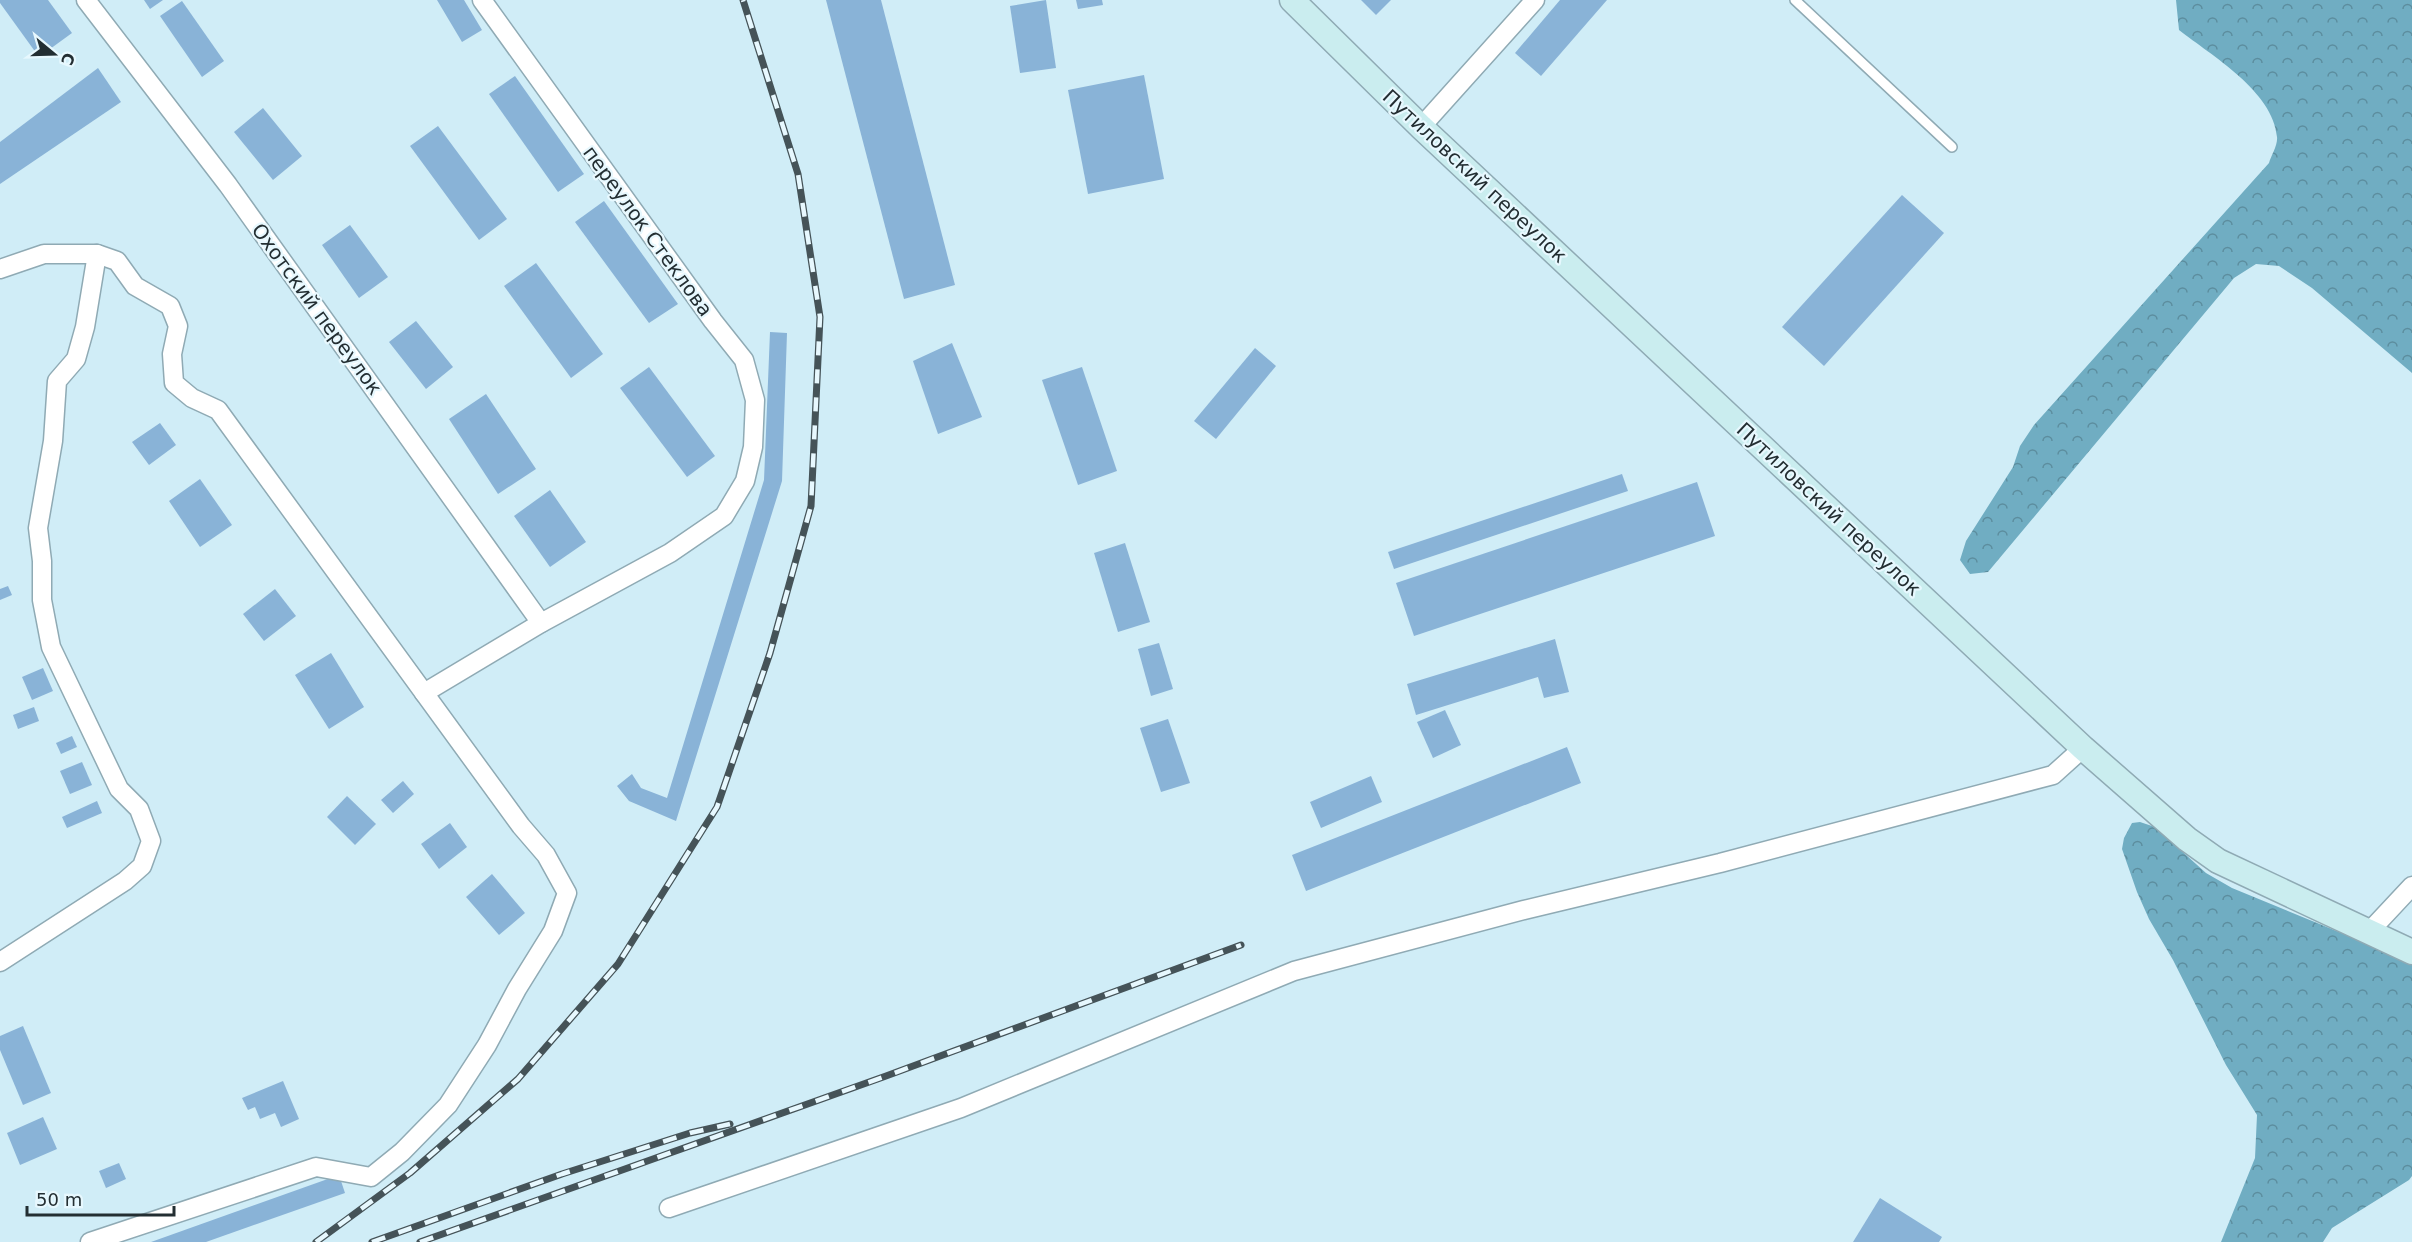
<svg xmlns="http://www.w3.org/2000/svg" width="2412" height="1242" viewBox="0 0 2412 1242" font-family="'DejaVu Sans',sans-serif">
<defs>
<pattern id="forest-crowns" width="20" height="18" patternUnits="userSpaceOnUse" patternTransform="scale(1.5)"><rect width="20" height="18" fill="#70adc2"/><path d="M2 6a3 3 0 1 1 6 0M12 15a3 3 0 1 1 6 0" fill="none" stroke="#5c8d9e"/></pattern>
</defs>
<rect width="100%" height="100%" fill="#d0edf7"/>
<g fill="url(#forest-crowns)">
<path d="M2176,0H2412V373L2312,288L2279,266L2256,264L2234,278L1988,572L1970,574L1960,560L1966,541L2013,467L2020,446L2034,425L2269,163C2271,156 2278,145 2277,137C2273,91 2212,56 2179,30Z"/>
<polygon points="2140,822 2155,827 2206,873 2232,888 2412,962 2412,1176 2409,1180 2332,1228 2323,1242 2221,1242 2255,1158 2257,1115 2226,1065 2173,960 2149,919 2137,892 2122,849 2124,838 2132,823"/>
</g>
<g fill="#89b3d7">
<polygon points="0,0 48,0 72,33 39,57 0,3"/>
<polygon points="144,0 163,0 150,9"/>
<polygon points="437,0 464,0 482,30 462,42"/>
<polygon points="826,0 881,0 955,285 904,299"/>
<polygon points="1046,0 1056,68 1020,73 1010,6"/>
<polygon points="1076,0 1102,0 1103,5 1078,9"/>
<polygon points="1361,0 1391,0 1376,15"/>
<polygon points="1560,0 1607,0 1541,76 1515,53"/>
<polygon points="182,1 224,61 202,77 160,16"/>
<polygon points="98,68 121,102 0,184 0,142"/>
<polygon points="1144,75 1164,179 1088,194 1068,90"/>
<polygon points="515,76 584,174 558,192 489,94"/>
<polygon points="263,108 302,156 273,180 234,132"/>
<polygon points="438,126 507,219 479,240 410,146"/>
<polygon points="1902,195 1944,233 1824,366 1782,327"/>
<polygon points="604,201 678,304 649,323 575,222"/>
<polygon points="350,225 388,277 359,298 322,245"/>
<polygon points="536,263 603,354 571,378 504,286"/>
<polygon points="416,321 453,367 426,389 389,342"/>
<polygon points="770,332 787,333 782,481 676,821 629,801 617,786 632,774 641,788 667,798 764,480"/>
<polygon points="952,343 982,417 938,434 913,361"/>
<polygon points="1255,348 1276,366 1216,439 1194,421"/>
<polygon points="649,367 715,456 687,477 620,388"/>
<polygon points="1082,367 1117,471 1078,485 1042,380"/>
<polygon points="486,394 536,469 498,494 449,419"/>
<polygon points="160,423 176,445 149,465 132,442"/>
<polygon points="1622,474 1628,491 1394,569 1388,552"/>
<polygon points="200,479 232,525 200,547 169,501"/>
<polygon points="1697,482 1715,536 1414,636 1396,583"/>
<polygon points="550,490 586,542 550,567 514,516"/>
<polygon points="1125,543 1150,622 1118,632 1094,553"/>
<polygon points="8,586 12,595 0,600 0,589"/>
<polygon points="275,589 296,616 264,641 243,614"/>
<polygon points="1555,639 1569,692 1544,698 1538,677 1416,715 1407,684"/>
<polygon points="1159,643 1173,689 1151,696 1138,649"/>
<polygon points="331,653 364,707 329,729 295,675"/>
<polygon points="43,668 53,691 32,700 22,677"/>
<polygon points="34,707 39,721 18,729 13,715"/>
<polygon points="1445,710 1461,745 1433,758 1417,722"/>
<polygon points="1168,719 1190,783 1161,792 1140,728"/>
<polygon points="72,736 77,747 61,754 56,743"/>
<polygon points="1567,747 1581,783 1306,891 1292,855"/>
<polygon points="82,762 92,785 70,794 60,771"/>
<polygon points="1371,776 1382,802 1321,828 1310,802"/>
<polygon points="403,781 414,794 393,813 381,800"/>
<polygon points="347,796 376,824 355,845 327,817"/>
<polygon points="97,801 102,813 67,828 62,817"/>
<polygon points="450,823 467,847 439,869 421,844"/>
<polygon points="492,874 525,913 499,935 466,897"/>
<polygon points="23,1026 51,1093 23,1105 0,1050 0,1036"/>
<polygon points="283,1081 299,1119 281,1127 275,1113 260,1119 255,1107 248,1110 242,1098"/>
<polygon points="43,1117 57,1149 20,1165 7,1133"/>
<polygon points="119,1163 126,1179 106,1188 99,1171"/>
<polygon points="339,1175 345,1193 206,1242 151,1242"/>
<polygon points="1880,1198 1942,1237 1939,1242 1853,1242"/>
</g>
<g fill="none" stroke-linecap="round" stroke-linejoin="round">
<defs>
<polyline id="service" points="1795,0 1952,147"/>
<g id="minor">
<polyline points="86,0 228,185 541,623"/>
<polyline points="1421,127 1535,0"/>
<polyline points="0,269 44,254 97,254 117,261 135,286 170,306 178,326 172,354 174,383 192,398 218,410 521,826 546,855 567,893 553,931 517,989 487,1045 448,1105 402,1152 371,1177 316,1167 90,1242"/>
<polyline points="424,693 541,623 670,553 724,516 745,481 753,447 755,400 744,360 713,321 482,0"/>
<polyline points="2368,933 2412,886"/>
<polyline points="0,962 125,881 142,866 151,841 139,809 119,789 51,647 42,600 42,561 38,528 53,441 57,381 76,359 85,327 97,254"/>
<polyline points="669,1208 961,1108 1294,971 1524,910 1720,863 2053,775 2083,748"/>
</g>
<polyline id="secondary" points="1292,0 1421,127 2083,748 2187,839 2218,861 2412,952"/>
</defs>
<use href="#service" stroke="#8faab4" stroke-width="12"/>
<use href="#minor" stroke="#8faab4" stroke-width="21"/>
<use href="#secondary" stroke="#8faab4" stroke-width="27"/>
<use href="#service" stroke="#fff" stroke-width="9"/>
<use href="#minor" stroke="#fff" stroke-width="18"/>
<use href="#secondary" stroke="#caedef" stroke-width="24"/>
<defs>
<g id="rail">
<polyline points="316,1242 410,1173 518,1079 618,964 717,807 770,653 811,506 820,317 798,174 743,0"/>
<polyline points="372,1242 562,1174 690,1133 730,1124"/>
<polyline points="420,1242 886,1076 1241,945"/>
</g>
</defs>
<use href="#rail" stroke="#455358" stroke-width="7"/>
<use href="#rail" stroke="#e7f8fe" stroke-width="4.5" stroke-dasharray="14" stroke-linecap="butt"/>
</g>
<g text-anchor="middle" stroke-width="4.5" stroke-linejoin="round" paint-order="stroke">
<g font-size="20" fill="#232e32" stroke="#e7f8fe">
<text transform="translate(1475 176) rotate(43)" y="7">Путиловский переулок</text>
<text transform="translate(648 231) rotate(54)" y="7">переулок Стеклова</text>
<text transform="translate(317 309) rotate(54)" y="7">Охотский переулок</text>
<text transform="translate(1829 509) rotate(43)" y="7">Путиловский переулок</text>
</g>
</g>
<g transform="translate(54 54) rotate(109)" stroke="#e7f8fe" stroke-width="4.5" paint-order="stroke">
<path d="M0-4.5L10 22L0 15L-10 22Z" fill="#232e32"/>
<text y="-9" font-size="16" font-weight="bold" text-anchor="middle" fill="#232e32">С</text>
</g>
<path d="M27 1206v9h147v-9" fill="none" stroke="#232e32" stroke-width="3"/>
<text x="36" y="1206" font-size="18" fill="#232e32" stroke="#e7f8fe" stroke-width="4.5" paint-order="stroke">50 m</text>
</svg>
